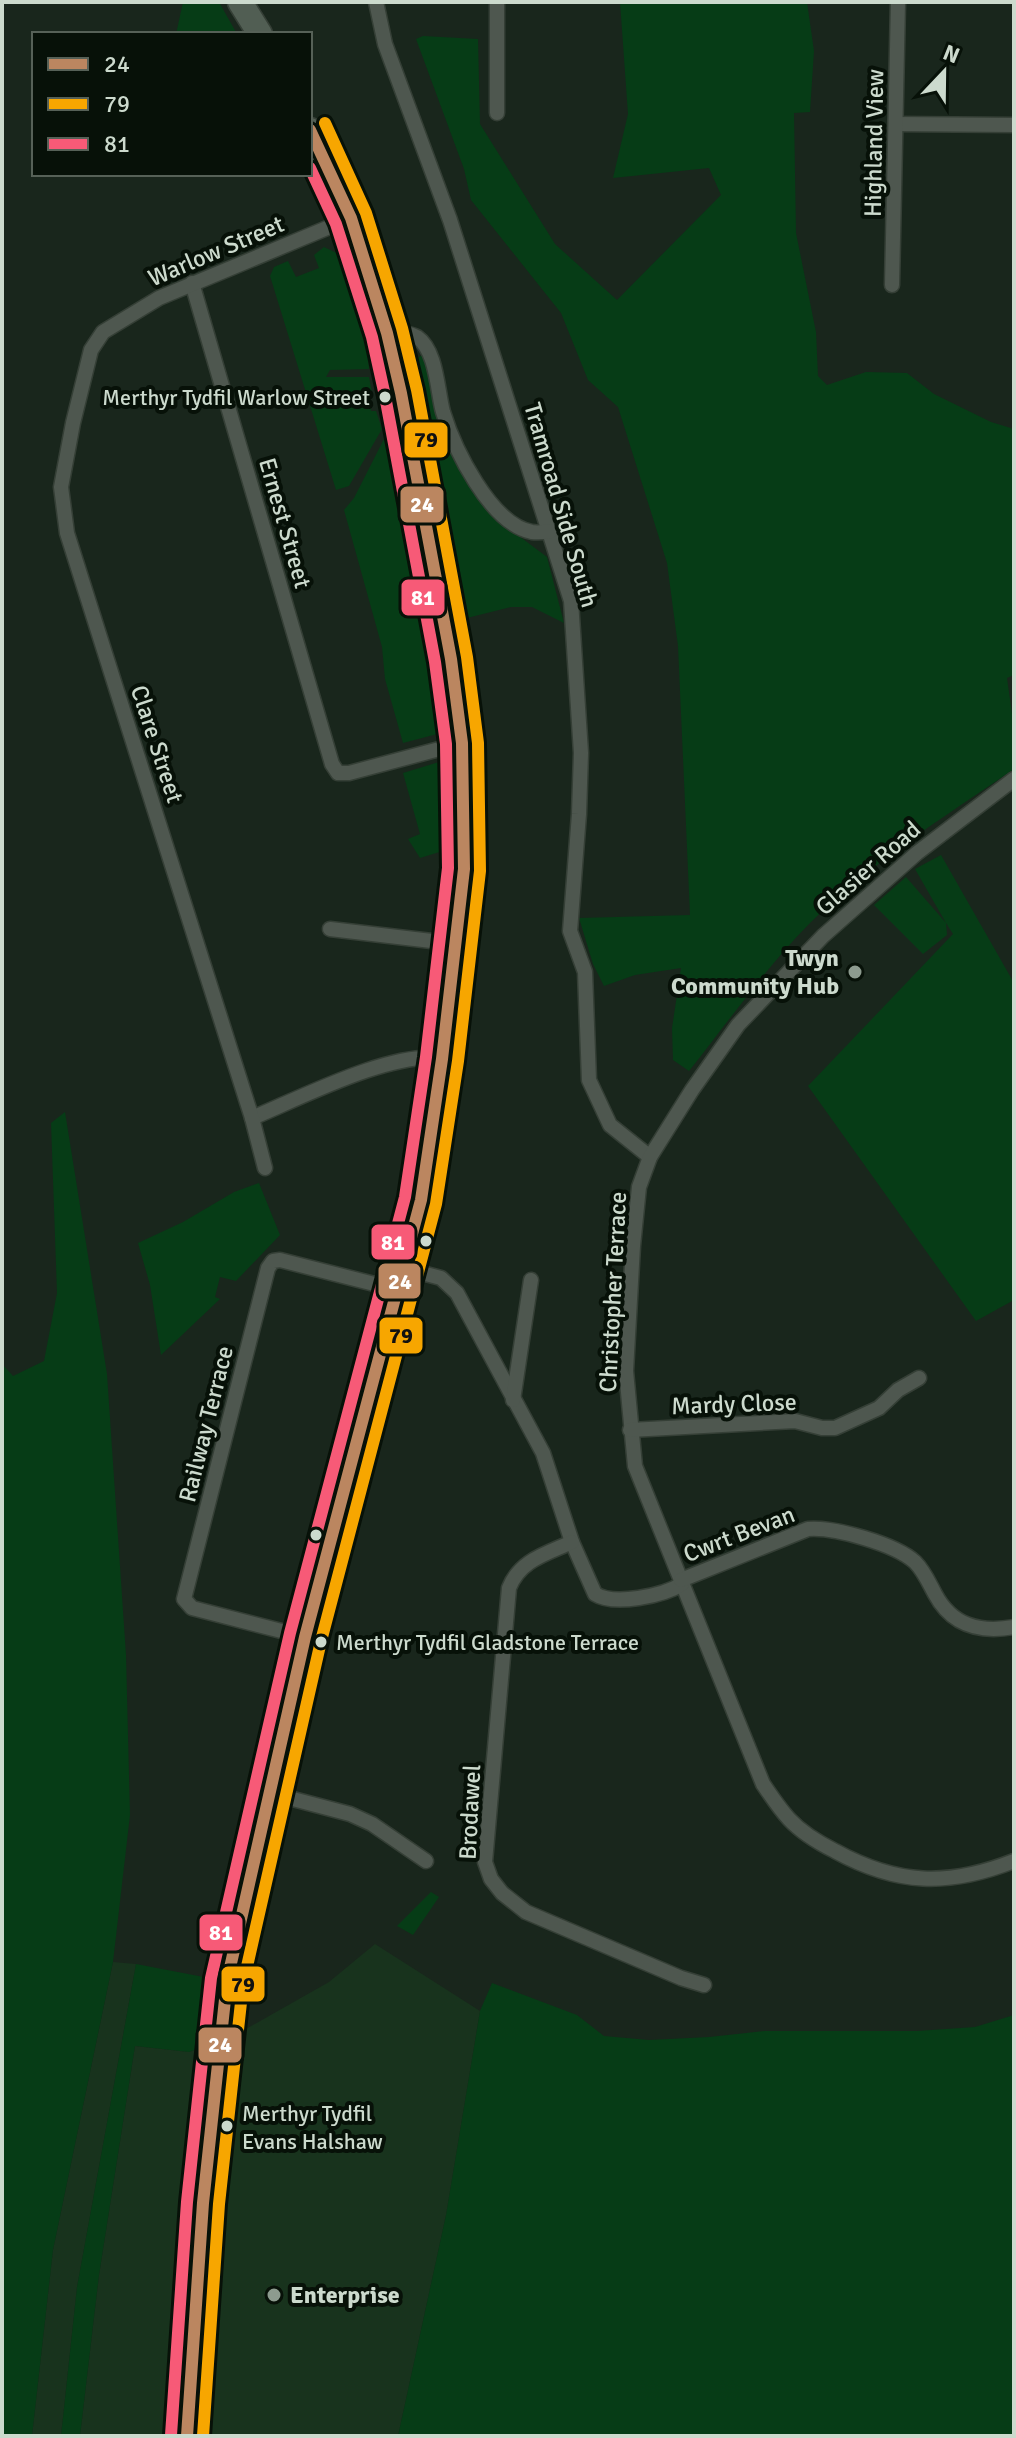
<svg xmlns="http://www.w3.org/2000/svg" width="1016" height="2438" viewBox="0 0 1016 2438" font-family="Signika,sans-serif">
<rect width="100%" height="100%" fill="#19261c"/>
<g fill="#18331d">
<polygon points="375,1944 480,2011 446,2215 398,2436 80,2436 99,2275 135,2046 189,2052 237,2034 329,1982"/>
<polygon points="113,1962 136,1964 77,2287 61,2436 32,2436 53,2250"/>
</g>
<g fill="#063c16">
<polygon points="183,2 219,2 237,34 176,34"/>
<path d="M620,2H807L814,51L810,112L794,113L796,233L816,332L818,376L827,385L866,372L907,373L934,394L991,422L1014,429V675L1007,678L1014,728V769C944,817 869,864 809,924C765,969 728,1022 689,1071L673,1060L672,1028L681,968L635,975L604,986L593,964L579,918L690,915L678,646L667,563L618,407L588,380L561,313L471,200L464,169L416,39L423,36L478,39L480,124L555,244L617,300L721,195L709,168L613,178L628,114Z"/>
<polygon points="324,247 341,255 365,323 369,369 330,370 326,377 369,377 372,392 368,393 371,411 376,411 382,429 349,486 336,490 270,276 274,267 288,261 296,277 319,268 314,255"/>
<polygon points="423,354 452,457 471,489 483,503 503,524 547,557 564,623 532,607 511,607 463,619 418,358"/>
<polygon points="385,437 402,491 434,655 444,727 441,733 403,743 385,679 382,647 344,510 354,498"/>
<polygon points="439,762 446,764 448,768 446,850 420,858 408,839 420,834 403,773"/>
<polygon points="941,855 1014,983 1014,1300 976,1321 808,1086 953,934 946,923 947,935 923,954 874,905 906,877 946,923 915,869"/>
<polygon points="65,1112 107,1374 126,1655 130,1815 113,1962 53,2250 32,2436 2,2436 2,1364 13,1376 44,1361 57,1293 51,1123"/>
<polygon points="259,1183 280,1235 236,1281 220,1277 215,1297 220,1299 161,1355 150,1285 138,1243 183,1222 234,1192"/>
<polygon points="431,1892 439,1897 413,1935 397,1926"/>
<polygon points="136,1964 209,1978 202,2047 189,2052 135,2046 99,2275 80,2436 61,2436 77,2287"/>
<polygon points="492,1983 577,2015 604,2036 649,2040 709,2037 765,2031 917,2031 975,2027 1014,2015 1014,2436 398,2436 446,2215 480,2011"/>
</g>
<g fill="none" stroke-linecap="round" stroke-linejoin="round">
<defs>
<g id="street">
<polyline points="376,2 385,44 450,220 571,601 581,753 579,814 570,931 585,972 589,1080 610,1125 650,1157"/>
<polyline points="497,2 497,113"/>
<polyline points="896,124 1014,125"/>
<polyline points="192,283 332,764 338,773 349,773 462,743"/>
<polyline points="892,285 898,2"/>
<path d="M387,333C397,333 408,332 417,337C437,351 437,390 443,412C454,448 490,524 532,532C538,533 545,532 551,531"/>
<path d="M1014,779L917,853L823,936L738,1025L692,1090L650,1157L639,1187L633,1246L626,1371L635,1466L763,1784C771,1796 779,1808 789,1819C801,1832 819,1843 835,1851C897,1885 948,1887 1014,1861"/>
<polyline points="330,929 457,944"/>
<path d="M252,1118C298,1099 395,1049 442,1059"/>
<polyline points="265,1168 252,1118 67,533 61,487 73,423 91,350 103,332 159,298 351,218"/>
<path d="M403,1268L441,1278L457,1293L543,1453L572,1542L595,1594C614,1606 663,1596 682,1584"/>
<polyline points="513,1400 531,1280"/>
<polyline points="630,1430 795,1421 822,1428 835,1428 879,1408 898,1390 919,1378"/>
<path d="M572,1542C546,1554 520,1560 509,1588L485,1862L491,1879L502,1893L526,1912L681,1978L704,1985"/>
<path d="M681,1580L808,1529C835,1527 895,1544 915,1562C924,1571 929,1583 935,1594C952,1626 980,1633 1014,1627"/>
<polyline points="305,1637 192,1608 184,1599 268,1268 273,1261 280,1260 398,1290"/>
<polyline points="270,1793 350,1814 372,1824 426,1861"/>
</g>
<g id="primary">
<polyline points="240,2 260,34"/>
<polyline points="187,2436 203,2203 227,1981 254,1853 270,1793 305,1637 421,1200 442,1059 464,869 462,743 451,659 401,393 387,333 351,218 310,130"/>
</g>
</defs>
<use href="#street" stroke="#353f36" stroke-width="17"/>
<use href="#primary" stroke="#353f36" stroke-width="27"/>
<use href="#street" stroke="#4e574f" stroke-width="14"/>
<use href="#primary" stroke="#515e53" stroke-width="24"/>
<defs>
<polyline id="bus-1" points="187,2436 203,2203 227,1981 305,1637 421,1200 442,1059 464,869 462,743 451,659 401,393 387,333 351,218 310,130"/>
<polyline id="bus-2" points="203,2436 219,2204 243,1984 321,1641 436,1204 458,1061 480,871 478,743 467,657 417,390 402,328 366,213 325,123"/>
<polyline id="bus-3" points="171,2435 187,2202 211,1978 290,1633 405,1197 426,1057 448,868 446,744 435,662 385,396 372,337 336,224 310,168"/>
</defs>
<use href="#bus-1" stroke="#071108" stroke-width="18"/>
<use href="#bus-2" stroke="#071108" stroke-width="18"/>
<use href="#bus-3" stroke="#071108" stroke-width="18"/>
<use href="#bus-1" stroke="#bb8660" stroke-width="12"/>
<use href="#bus-2" stroke="#f7a600" stroke-width="12"/>
<use href="#bus-3" stroke="#f75a77" stroke-width="12"/>
</g>
<g fill="#ccdacd" stroke="#071108" stroke-width="3">
<circle cx="385" cy="397" r="7"/>
<circle cx="426" cy="1241" r="7"/>
<circle cx="316" cy="1535" r="7"/>
<circle cx="321" cy="1642" r="7"/>
<circle cx="227" cy="2126" r="7"/>
</g>
<g fill="#8d9b8f" stroke="#071108" stroke-width="3">
<circle cx="855" cy="972" r="8"/>
<circle cx="274" cy="2295" r="8"/>
</g>
<g text-anchor="middle" stroke-width="8" stroke-linejoin="round" paint-order="stroke">
<g font-size="22" fill="#ccdacd" stroke="#071108" text-anchor="start">
<text x="370" y="405" text-anchor="end">Merthyr Tydfil Warlow Street</text>
<text x="336" y="1650">Merthyr Tydfil Gladstone Terrace</text>
<text x="242" y="2121">Merthyr Tydfil<tspan x="242" dy="28">Evans Halshaw</tspan></text>
</g>
<g font-size="24" fill="#ccdacd" stroke="#071108">
<text transform="translate(874 143) rotate(-89)" y="8">Highland View</text>
<text transform="translate(216 251) rotate(-23)" y="8">Warlow Street</text>
<text transform="translate(561 505) rotate(74)" y="8">Tramroad Side South</text>
<text transform="translate(285 523) rotate(74)" y="8">Ernest Street</text>
<text transform="translate(157 744) rotate(72)" y="8">Clare Street</text>
<text transform="translate(868 868) rotate(-41)" y="8">Glasier Road</text>
<text transform="translate(613 1292) rotate(-87)" y="8">Christopher Terrace</text>
<text transform="translate(734 1404) rotate(-2)" y="8">Mardy Close</text>
<text transform="translate(206 1424) rotate(-76)" y="8">Railway Terrace</text>
<text transform="translate(739 1534) rotate(-21)" y="8">Cwrt Bevan</text>
<text transform="translate(470 1812) rotate(-87)" y="8">Brodawel</text>
</g>
<g font-size="24" font-weight="bold" fill="#ccdacd" stroke="#071108" text-anchor="end">
<text x="839" y="966">Twyn<tspan x="839" dy="28">Community Hub</tspan></text>
<text x="290" y="2303" text-anchor="start">Enterprise</text>
</g>
</g>
<g stroke="#071108" stroke-width="3">
<rect x="403" y="421" width="46" height="38" rx="8" fill="#f7a600"/>
<rect x="399" y="485" width="46" height="39" rx="8" fill="#bb8660"/>
<rect x="400" y="578" width="46" height="39" rx="8" fill="#f75a77"/>
<rect x="370" y="1223" width="46" height="38" rx="8" fill="#f75a77"/>
<rect x="377" y="1262" width="45" height="38" rx="8" fill="#bb8660"/>
<rect x="378" y="1316" width="46" height="39" rx="8" fill="#f7a600"/>
<rect x="198" y="1913" width="46" height="39" rx="8" fill="#f75a77"/>
<rect x="220" y="1965" width="46" height="38" rx="8" fill="#f7a600"/>
<rect x="197" y="2026" width="46" height="38" rx="8" fill="#bb8660"/>
</g>
<g font-size="22" text-anchor="middle" font-weight="bold" fill="#fff">
<text x="422" y="512">24</text>
<text x="423" y="605">81</text>
<text x="393" y="1250">81</text>
<text x="400" y="1289">24</text>
<text x="221" y="1940">81</text>
<text x="220" y="2052">24</text>
</g>
<g font-size="22" text-anchor="middle" font-weight="bold" fill="#111">
<text x="426" y="447">79</text>
<text x="401" y="1343">79</text>
<text x="243" y="1992">79</text>
</g>
<rect width="1016" height="2438" fill="none" stroke="#ccdacd" stroke-width="8"/>
<rect x="32" y="32" width="280" height="144" fill="#071108" stroke="#566157" stroke-width="2"/>
<rect x="48" y="58" width="40" height="12" fill="#bb8660" stroke="#566157" stroke-width="2"/>
<text x="104" y="72" font-size="24" fill="#ccdacd">24</text>
<rect x="48" y="98" width="40" height="12" fill="#f7a600" stroke="#566157" stroke-width="2"/>
<text x="104" y="112" font-size="24" fill="#ccdacd">79</text>
<rect x="48" y="138" width="40" height="12" fill="#f75a77" stroke="#566157" stroke-width="2"/>
<text x="104" y="152" font-size="24" fill="#ccdacd">81</text>
<g transform="translate(944 72) rotate(22)" stroke="#071108" stroke-width="6" paint-order="stroke">
<path d="M0-6L14 30L0 20L-14 30Z" fill="#ccdacd"/>
<text y="-12" font-size="22" font-weight="bold" text-anchor="middle" fill="#ccdacd">N</text>
</g>
</svg>
